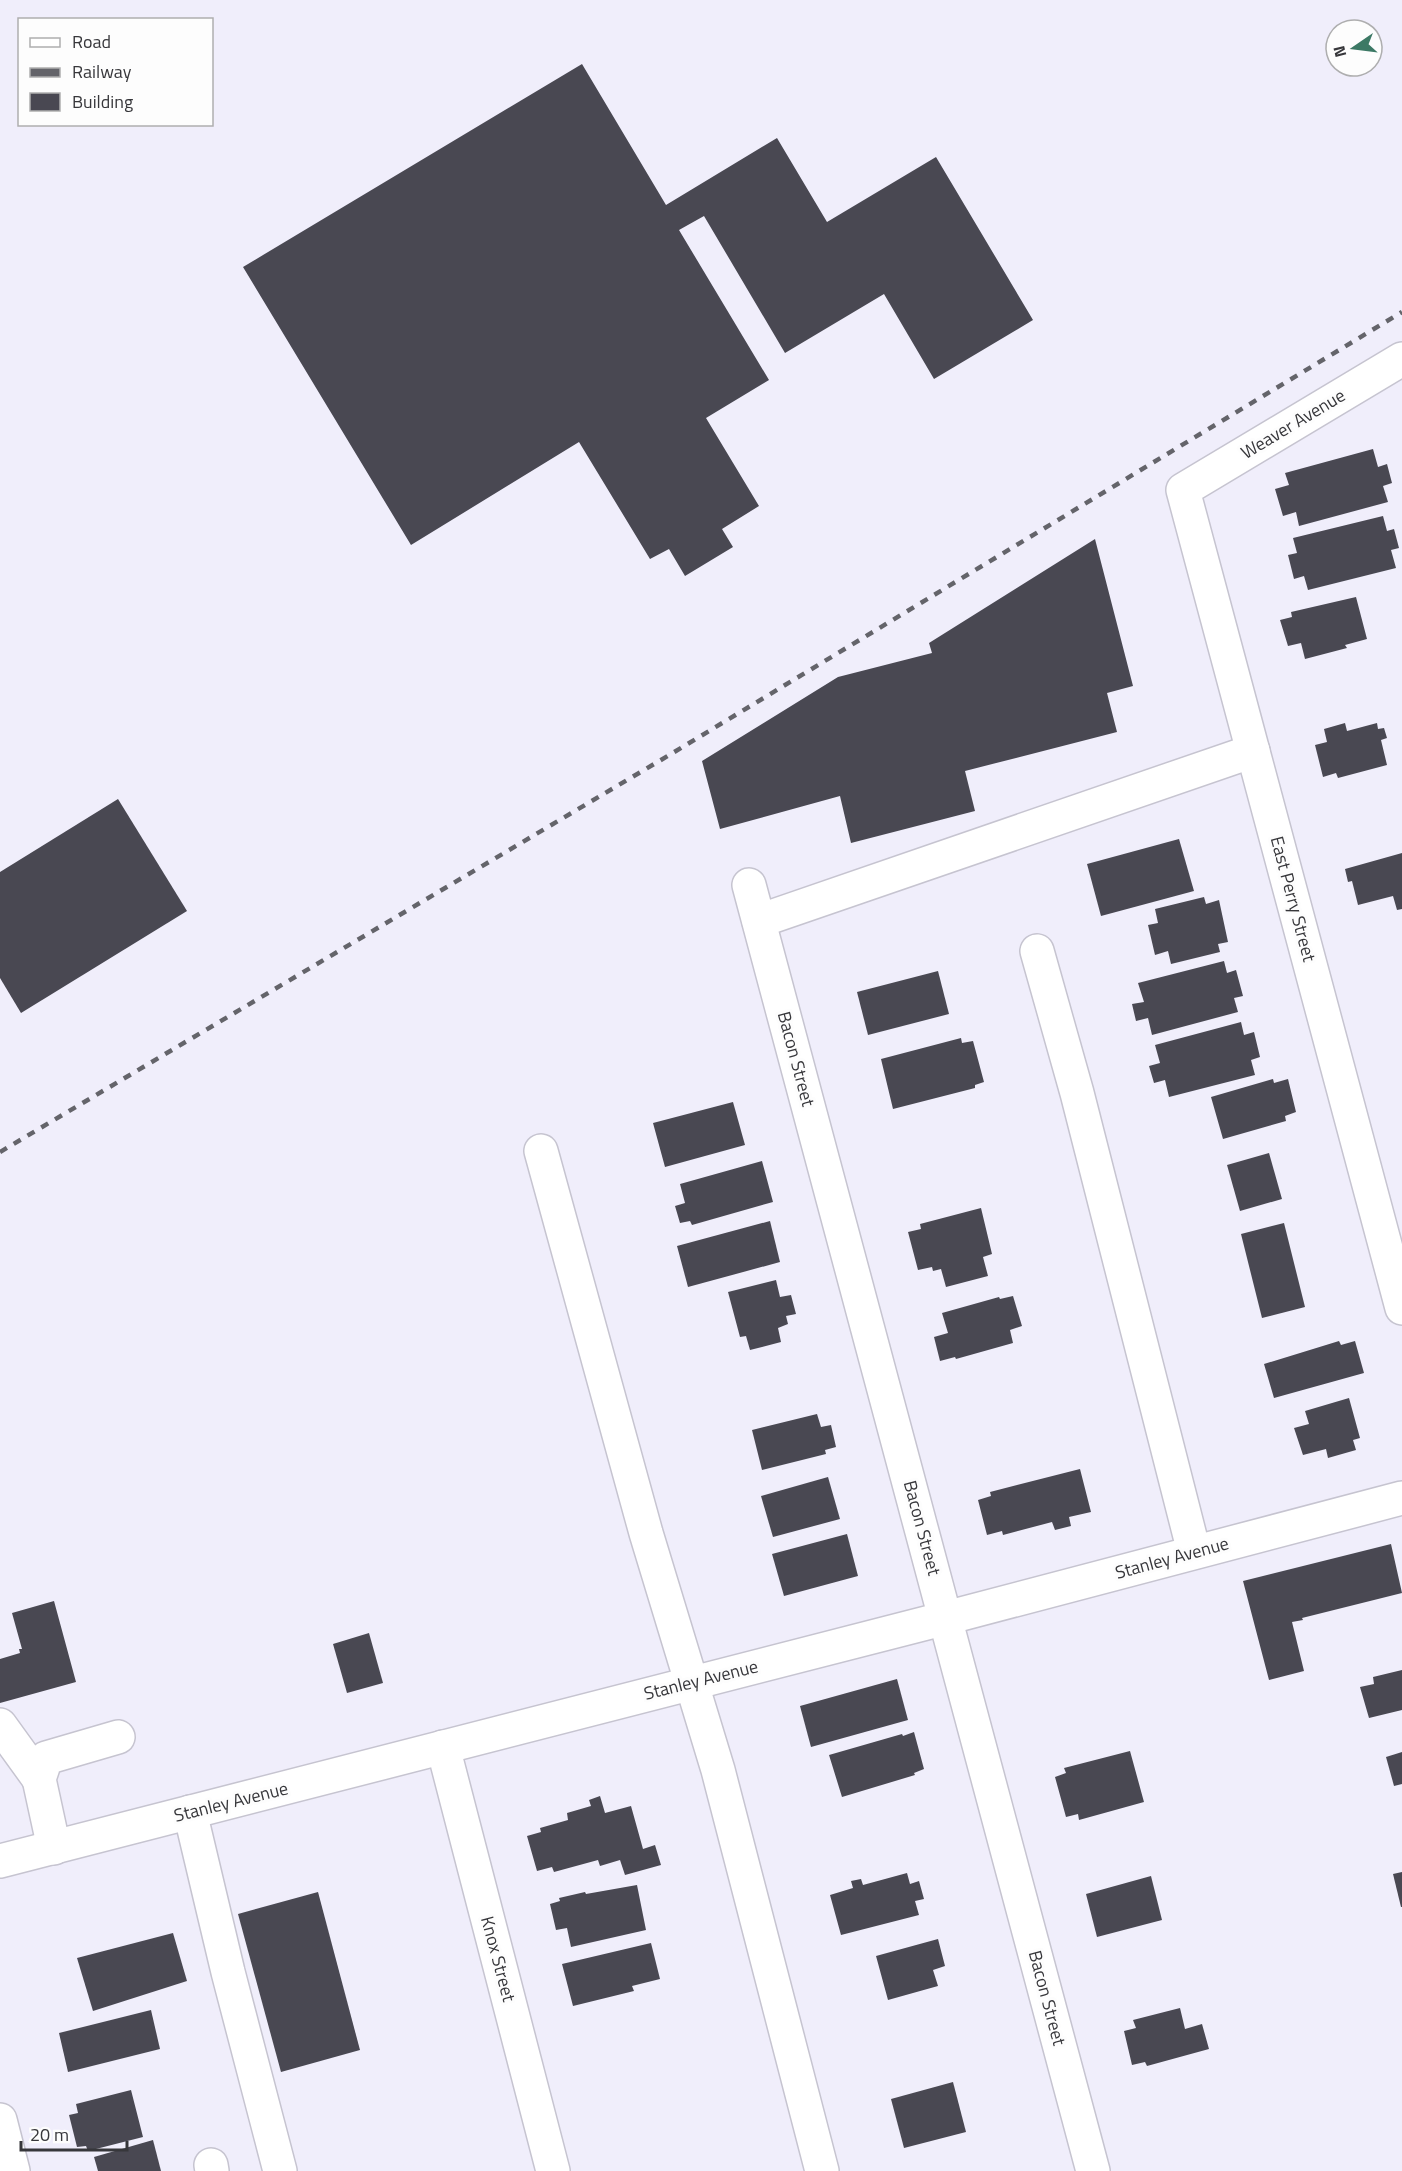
<svg xmlns="http://www.w3.org/2000/svg" width="1402" height="2171" viewBox="0 0 1402 2171" font-family="'Titillium Web',sans-serif">
<rect width="100%" height="100%" fill="#f0eefb"/>
<g fill="#494852">
<polygon points="582,64 666,205 777,138 827,222 936,157 1033,320 934,379 884,294 785,353 704,216 679,230 769,380 706,418 759,506 722,529 733,547 685,576 669,549 650,559 579,442 411,545 243,267"/>
<polygon points="1373,449 1378,467 1387,464 1392,483 1383,486 1388,502 1299,526 1296,512 1283,516 1275,489 1289,485 1285,473"/>
<polygon points="1383,516 1387,531 1394,529 1399,548 1391,550 1396,568 1308,590 1304,576 1294,579 1288,555 1297,553 1293,538"/>
<polygon points="1095,539 1133,686 1107,693 1117,732 965,771 975,811 851,843 840,796 720,829 702,761 838,677 932,653 929,643"/>
<polygon points="1356,597 1367,639 1345,645 1347,648 1305,659 1301,643 1288,646 1280,620 1292,617 1291,612"/>
<polygon points="1345,723 1347,731 1377,723 1378,729 1384,728 1387,738 1381,740 1387,765 1338,778 1336,773 1323,777 1315,745 1327,742 1324,729"/>
<polygon points="118,799 187,911 21,1013 0,978 0,872"/>
<polygon points="1179,839 1194,891 1101,916 1087,864"/>
<polygon points="1402,853 1402,909 1397,910 1393,896 1358,905 1352,881 1348,882 1345,869"/>
<polygon points="1204,897 1206,904 1219,900 1228,942 1218,944 1220,952 1171,964 1168,951 1155,955 1148,925 1158,923 1155,909"/>
<polygon points="1224,961 1227,973 1236,970 1243,996 1234,998 1238,1012 1152,1035 1148,1018 1136,1021 1132,1004 1144,1002 1138,983"/>
<polygon points="938,971 949,1014 868,1035 857,992"/>
<polygon points="1241,1022 1244,1035 1254,1032 1260,1057 1251,1060 1255,1075 1169,1097 1165,1080 1154,1083 1149,1066 1160,1063 1155,1045"/>
<polygon points="961,1038 962,1043 973,1041 984,1082 975,1085 975,1088 893,1109 881,1059"/>
<polygon points="1273,1079 1274,1083 1288,1079 1296,1112 1285,1116 1286,1121 1223,1139 1211,1097"/>
<polygon points="733,1102 745,1145 665,1167 653,1123"/>
<polygon points="1269,1153 1282,1199 1240,1211 1227,1165"/>
<polygon points="762,1161 773,1202 692,1225 690,1221 680,1223 675,1206 685,1203 680,1184"/>
<polygon points="981,1208 992,1254 983,1257 988,1276 946,1287 941,1269 933,1271 932,1267 918,1270 908,1232 921,1229 920,1224"/>
<polygon points="770,1221 780,1262 688,1287 677,1246"/>
<polygon points="1284,1223 1305,1307 1262,1318 1241,1234"/>
<polygon points="776,1280 780,1297 791,1295 796,1314 786,1316 788,1324 778,1328 781,1342 750,1350 746,1336 740,1337 728,1292"/>
<polygon points="1013,1296 1022,1326 1010,1330 1013,1343 956,1359 955,1357 940,1361 934,1337 948,1333 942,1313 999,1297 1000,1299"/>
<polygon points="1339,1341 1341,1345 1355,1341 1364,1373 1274,1398 1264,1364"/>
<polygon points="1349,1398 1360,1438 1353,1440 1356,1450 1328,1458 1326,1449 1303,1455 1294,1428 1309,1424 1305,1411"/>
<polygon points="817,1414 821,1427 831,1425 836,1447 825,1450 826,1454 762,1470 752,1430"/>
<polygon points="1080,1469 1091,1512 1069,1517 1071,1526 1055,1530 1052,1522 1003,1535 1002,1531 987,1535 978,1500 991,1496 990,1492"/>
<polygon points="828,1477 840,1519 773,1537 761,1496"/>
<polygon points="847,1534 858,1576 784,1596 772,1554"/>
<polygon points="1391,1544 1402,1593 1302,1618 1303,1620 1292,1622 1304,1671 1269,1680 1243,1581"/>
<polygon points="54,1601 76,1682 0,1703 0,1659 20,1653 19,1649 22,1649 12,1613"/>
<polygon points="369,1633 383,1683 347,1693 333,1644"/>
<polygon points="1402,1670 1402,1710 1369,1718 1360,1687 1374,1684 1373,1677"/>
<polygon points="897,1679 908,1720 811,1747 800,1706"/>
<polygon points="914,1732 924,1769 914,1773 915,1775 842,1797 829,1755 902,1734 903,1736"/>
<polygon points="1130,1751 1144,1802 1079,1820 1078,1814 1066,1817 1055,1777 1066,1773 1064,1768"/>
<polygon points="1402,1752 1402,1784 1394,1786 1386,1757"/>
<polygon points="600,1796 605,1813 631,1806 643,1849 655,1845 661,1865 625,1875 620,1860 600,1866 598,1860 554,1872 552,1867 537,1871 527,1836 541,1832 540,1828 568,1820 567,1813 591,1806 589,1800"/>
<polygon points="1402,1872 1402,1907 1401,1907 1393,1874"/>
<polygon points="907,1873 910,1884 919,1881 924,1899 915,1901 919,1915 841,1935 830,1895 853,1888 851,1881 861,1879 863,1885"/>
<polygon points="1151,1876 1162,1920 1097,1937 1086,1894"/>
<polygon points="637,1885 646,1930 571,1947 567,1928 556,1930 550,1904 560,1901 559,1898 585,1892 586,1894"/>
<polygon points="318,1892 360,2050 281,2072 238,1914"/>
<polygon points="173,1933 187,1981 93,2011 77,1958"/>
<polygon points="938,1939 945,1966 933,1970 938,1986 888,2000 876,1956"/>
<polygon points="651,1943 660,1979 632,1986 634,1991 573,2006 562,1964"/>
<polygon points="1180,2008 1185,2029 1202,2024 1209,2049 1147,2066 1145,2062 1132,2065 1124,2031 1136,2028 1133,2020"/>
<polygon points="151,2010 160,2049 68,2072 59,2033"/>
<polygon points="953,2082 966,2132 904,2148 891,2099"/>
<polygon points="131,2090 143,2137 88,2151 86,2146 77,2147 69,2115 78,2113 76,2104"/>
<polygon points="153,2140 161,2171 98,2171 94,2157"/>
</g>
<g fill="none" stroke-linecap="round" stroke-linejoin="round">
<defs>
<g id="minor">
<polyline points="1402,359 1183,490 1402,1308"/>
<polyline points="749,885 1093,2171"/>
<polyline points="759,921 1253,751"/>
<polyline points="1037,951 1077,1093 1194,1552"/>
<polyline points="541,1151 646,1533 718,1770 822,2171"/>
<polyline points="0,1725 39,1779"/>
<polyline points="443,1747 553,2171"/>
<polyline points="190,1812 228,1972 280,2171"/>
<polyline points="54,1848 39,1779 46,1758 118,1737"/>
<polyline points="0,1861 946,1618 1402,1498"/>
<polyline points="211,2165 212,2171"/>
</g>
<polyline id="major" points="0,2120 13,2171"/>
</defs>
<use href="#minor" stroke="#c6c4d0" stroke-width="36"/>
<use href="#major" stroke="#c6c4d0" stroke-width="36"/>
<use href="#minor" stroke="#fff" stroke-width="33"/>
<use href="#major" stroke="#fff" stroke-width="33"/>
<polyline stroke="#64646a" stroke-width="4.5" stroke-dasharray="8 8" stroke-linecap="butt" points="0,1152 671,754 1402,312"/>
</g>
<g text-anchor="middle" stroke-width="6" stroke-linejoin="round" paint-order="stroke">
<g font-size="18" fill="#37373b" stroke="#fdfdfd">
<text transform="translate(1293 424) rotate(-31)" y="6">Weaver Avenue</text>
<text transform="translate(1293 899) rotate(75)" y="6">East Perry Street</text>
<text transform="translate(796 1059) rotate(75)" y="6">Bacon Street</text>
<text transform="translate(922 1528) rotate(75)" y="6">Bacon Street</text>
<text transform="translate(1172 1558) rotate(-15)" y="6">Stanley Avenue</text>
<text transform="translate(701 1680) rotate(-14)" y="6">Stanley Avenue</text>
<text transform="translate(231 1802) rotate(-14)" y="6">Stanley Avenue</text>
<text transform="translate(498 1959) rotate(75)" y="6">Knox Street</text>
<text transform="translate(1047 1998) rotate(75)" y="6">Bacon Street</text>
</g>
</g>
<rect x="18" y="18" width="195" height="108" fill="#fdfdfd" stroke="#aeaeaf" stroke-width="1.5"/>
<rect x="30" y="38" width="30" height="9" fill="#ffffff" stroke="#aeaeaf" stroke-width="1.5"/>
<text x="72" y="48" font-size="18" fill="#37373b">Road</text>
<rect x="30" y="68" width="30" height="9" fill="#64646a" stroke="#aeaeaf" stroke-width="1.5"/>
<text x="72" y="78" font-size="18" fill="#37373b">Railway</text>
<rect x="30" y="93" width="30" height="18" fill="#494852" stroke="#aeaeaf" stroke-width="1.5"/>
<text x="72" y="108" font-size="18" fill="#37373b">Building</text>
<g transform="translate(1354 48) rotate(256)"><circle r="28" fill="#fdfdfd" stroke="#aeaeaf" stroke-width="1.5"/>
<path d="M0-4.5L10 22L0 15L-10 22Z" fill="#3c7965"/>
<text y="-9" font-size="16" font-weight="bold" text-anchor="middle" fill="#37373b">N</text>
</g>
<path d="M21 2141v9h106v-9" fill="none" stroke="#37373b" stroke-width="3"/>
<text x="30" y="2141" font-size="18" fill="#37373b" stroke="#fdfdfd" stroke-width="4.5" paint-order="stroke">20 m</text>
</svg>
